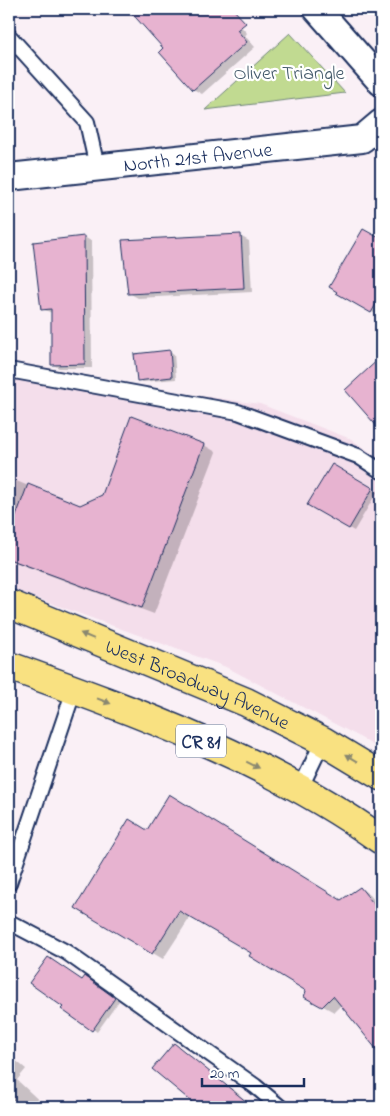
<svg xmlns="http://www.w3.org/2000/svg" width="390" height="1116" viewBox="0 0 390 1116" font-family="'Indie Flower',sans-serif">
<rect width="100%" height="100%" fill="#faf0f6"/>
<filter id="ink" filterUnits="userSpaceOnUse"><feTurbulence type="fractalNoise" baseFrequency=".02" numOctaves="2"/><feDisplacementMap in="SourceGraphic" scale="10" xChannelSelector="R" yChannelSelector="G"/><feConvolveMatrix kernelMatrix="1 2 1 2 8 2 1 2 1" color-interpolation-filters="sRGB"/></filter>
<g filter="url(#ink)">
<polygon fill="#f4deeb" points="9,361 187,394 260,404 351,439 381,460 381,750 356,735 226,667 9,588"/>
<polygon fill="#c1da91" stroke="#6e8478" points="290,33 345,93 205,110"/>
<g fill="#0003">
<polygon points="132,9 225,9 247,33 245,36 255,47 202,94 193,89 165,49 131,10"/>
<polygon points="363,231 381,240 381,317 338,293"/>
<polygon points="240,236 249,241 252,292 138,298 129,293"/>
<polygon points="84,237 91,241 92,368 59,368 52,364 52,313 42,309"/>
<polygon points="169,352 174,354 176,379 143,382 138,380"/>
<polygon points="381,359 381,428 347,390"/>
<polygon points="132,418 204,445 216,452 154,614 9,560 9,478 80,507 103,496"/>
<polygon points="332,466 377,492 354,531 309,505"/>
<polygon points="147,831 341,901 360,888 370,895 381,908 381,1053 341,1005 334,1012 305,996 308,990 252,953 191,916 163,959 76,908"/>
<polygon points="90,980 119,1001 97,1032 64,1007 82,982"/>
<polygon points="9,1055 26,1069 17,1080 46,1107 9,1107"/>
<polygon points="228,1087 233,1089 253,1107 204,1107 183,1088"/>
</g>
<g fill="#e7b3d0" stroke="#1b2f5e">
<polygon points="128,9 233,9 246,23 237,30 247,42 193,90 159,52 163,48"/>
<polygon points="363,229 381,239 381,295 371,313 336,293 337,292 329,287"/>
<polygon points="241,234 244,288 128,294 122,240"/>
<polygon points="84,236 85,364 51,365 51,309 41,310 33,242"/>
<polygon points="170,350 172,377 137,381 134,354"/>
<polygon points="381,357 381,431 345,390"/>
<polygon points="131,416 204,444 142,608 9,559 9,535 28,484 80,505 102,495"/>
<polygon points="332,464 373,488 349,529 307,505"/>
<polygon points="169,794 341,900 360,887 381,913 381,1055 333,996 322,1007 304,997 306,991 249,956 251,953 179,911 152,954 75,908 129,819 147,830"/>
<polygon points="48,957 82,980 85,976 115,998 92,1031 61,1009 63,1007 29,983"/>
<polygon points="174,1043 253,1107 198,1107 152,1069"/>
</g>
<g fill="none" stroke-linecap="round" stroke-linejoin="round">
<defs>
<g id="service">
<polyline points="9,36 87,122 97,167"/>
<polyline points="9,370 238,412 358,456 381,471"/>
<polyline points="300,789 323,741"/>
<polyline points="9,883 74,690"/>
<polyline points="9,922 66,952 255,1086 280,1107"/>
</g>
<g id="minor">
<polyline points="317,9 381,82"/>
<path id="s1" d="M9,177L362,139L381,123"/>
</g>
<g id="primary">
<path id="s2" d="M9,604L246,702L323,741L381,776"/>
<path d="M9,666C137,712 270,760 381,840"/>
</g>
</defs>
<use href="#service" stroke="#1b2f5e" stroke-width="18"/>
<use href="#minor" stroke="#1b2f5e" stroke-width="30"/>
<use href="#primary" stroke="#1b2f5e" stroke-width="31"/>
<use href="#service" stroke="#fff" stroke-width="14"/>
<use href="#minor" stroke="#fff" stroke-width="26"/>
<use href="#primary" stroke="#f9e181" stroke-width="28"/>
</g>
<defs><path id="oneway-solid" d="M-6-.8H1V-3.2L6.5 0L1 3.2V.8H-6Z" transform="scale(1.25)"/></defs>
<g fill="#8a8870">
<use href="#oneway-solid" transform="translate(87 636) rotate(-157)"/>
<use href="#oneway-solid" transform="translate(104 701) rotate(21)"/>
<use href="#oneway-solid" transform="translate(352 758) rotate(-149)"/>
<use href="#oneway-solid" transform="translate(253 765) rotate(26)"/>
</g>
</g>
<g text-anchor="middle" stroke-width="4.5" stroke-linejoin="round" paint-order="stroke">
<rect fill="#fff" stroke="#5f6d8e" stroke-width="1" x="176" y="724.5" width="50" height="33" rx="4"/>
<g font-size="19" font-weight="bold" fill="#1b2f5e">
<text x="201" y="748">CR 81</text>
</g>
<g font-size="20" fill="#445a6b" stroke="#fff">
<text x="289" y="79">Oliver Triangle</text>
</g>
<g font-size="20" fill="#1b2f5e" stroke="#fff">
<text dy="7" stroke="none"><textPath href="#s1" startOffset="190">North 21st Avenue</textPath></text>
<text dy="7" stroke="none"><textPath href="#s2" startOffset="205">West Broadway Avenue</textPath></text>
</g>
</g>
<rect width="390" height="1116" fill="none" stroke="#fff" stroke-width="30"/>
<rect x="15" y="15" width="360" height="1086" fill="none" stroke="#1b2f5e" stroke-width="2" filter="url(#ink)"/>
<path d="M202 1078v8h102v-8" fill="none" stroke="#1b2f5e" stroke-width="2.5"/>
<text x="210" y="1078" font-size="15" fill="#1b2f5e" stroke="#ffffff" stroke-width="4" paint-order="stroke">20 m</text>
</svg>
